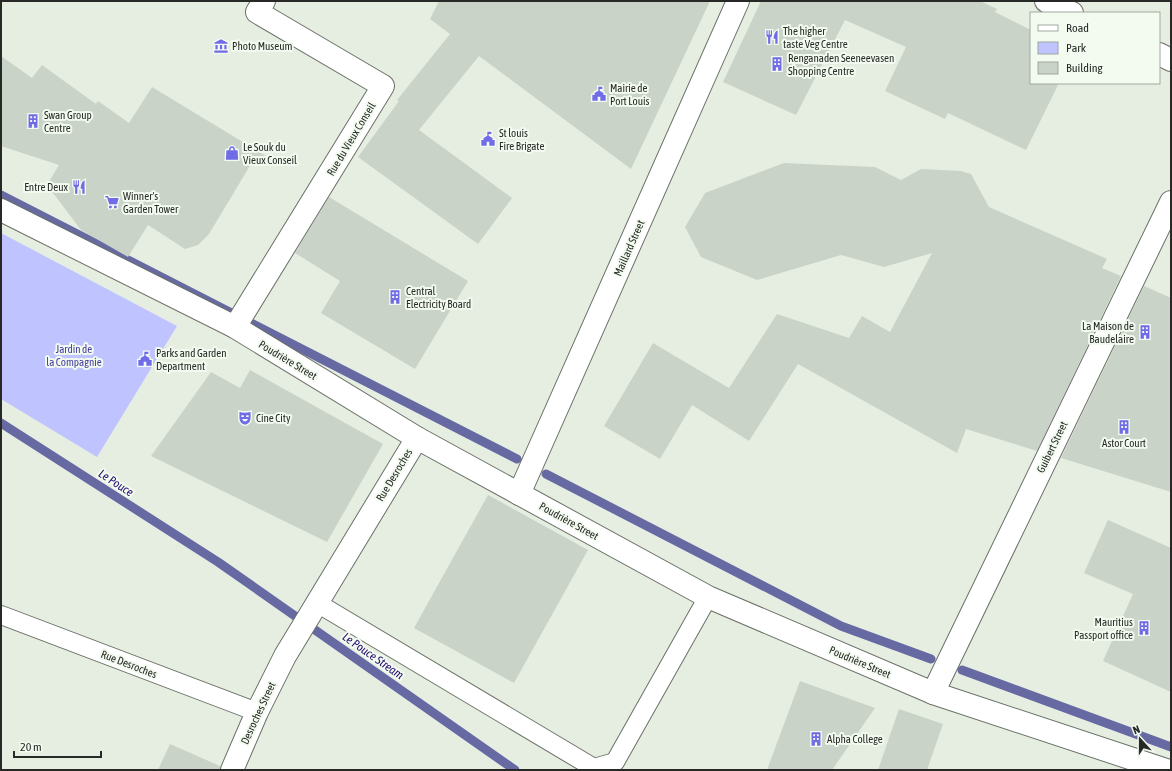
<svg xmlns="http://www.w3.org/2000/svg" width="1172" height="771" viewBox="0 0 1172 771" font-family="'Asap Condensed',sans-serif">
<rect width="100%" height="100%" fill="#e6eee2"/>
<polygon fill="#bfc3ff" points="1,233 177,326 97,457 1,399"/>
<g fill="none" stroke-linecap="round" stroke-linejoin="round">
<g stroke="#6669a2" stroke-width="9">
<polyline points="1,195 517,459"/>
<polyline points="1,423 218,562 515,770"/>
<polyline points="546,474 841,626 931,659"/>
<polyline points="962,670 1171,747"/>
</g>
</g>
<g fill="#cad3c7">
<polygon points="439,1 710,1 631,169 479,56 419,130 512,198 478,244 358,157 399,101 397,100 450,34 430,19"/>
<polygon points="761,1 980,1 997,9 995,12 1031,30 1031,83 1059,83 1026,150 948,113 945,119 885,91 906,47 845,20 796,115 723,82"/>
<polygon points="1,56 32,78 42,65 96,104 98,101 129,123 152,87 274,161 251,164 209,234 198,245 185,249 148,225 128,257 81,230 47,185 59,165 1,146"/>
<polygon points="784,163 875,167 901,180 921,169 961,171 971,174 989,207 1107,259 1102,268 1121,276 1037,451 966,429 957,453 798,364 749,441 692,405 660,459 604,426 653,343 729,388 777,314 849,338 862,316 890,332 932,253 884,267 841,255 757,280 701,257 685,227 705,193"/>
<polygon points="329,197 468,281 415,369 321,313 340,281 295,253"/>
<polygon points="1144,286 1171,298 1171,492 1061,458"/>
<polygon points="250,370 383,444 327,542 151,456 211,372 240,388"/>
<polygon points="488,495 588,550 514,683 414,628"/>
<polygon points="1108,520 1171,548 1171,692 1103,661 1133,594 1084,573"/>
<polygon points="800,681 875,708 832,770 767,770"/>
<polygon points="899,709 943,724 927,770 878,770"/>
<polygon points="170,744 220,766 220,770 158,770"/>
</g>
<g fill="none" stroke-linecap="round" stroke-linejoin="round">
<defs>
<g id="lane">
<polyline points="317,603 594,768 615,762 708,597"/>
<polyline points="1,615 257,712"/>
</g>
<g id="street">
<polyline points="235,327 383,86 257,12 264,1"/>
<polyline points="519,494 738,1"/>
<polyline points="933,693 1171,202"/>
<polyline points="232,770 257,712 285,656 417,438"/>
</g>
<g id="secondary">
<polyline points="1046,1 1072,13"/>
<polyline points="1159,54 1171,60"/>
<polyline points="1,210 235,327 417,438 708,597 933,693 1166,770"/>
</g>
</defs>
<use href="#lane" stroke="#6a7167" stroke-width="20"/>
<use href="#street" stroke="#6a7167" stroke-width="24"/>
<use href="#secondary" stroke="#6a7167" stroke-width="24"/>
<use href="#lane" stroke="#fff" stroke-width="18"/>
<use href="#street" stroke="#fff" stroke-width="22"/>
<use href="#secondary" stroke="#fff" stroke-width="22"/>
</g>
<defs>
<symbol id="restaurant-bare" viewBox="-9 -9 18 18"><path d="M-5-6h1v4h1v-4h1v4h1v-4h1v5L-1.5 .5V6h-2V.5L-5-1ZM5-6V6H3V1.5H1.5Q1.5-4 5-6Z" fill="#706be6" stroke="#f3fbf0" stroke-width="2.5" paint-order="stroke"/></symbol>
<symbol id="museum-bare" viewBox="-9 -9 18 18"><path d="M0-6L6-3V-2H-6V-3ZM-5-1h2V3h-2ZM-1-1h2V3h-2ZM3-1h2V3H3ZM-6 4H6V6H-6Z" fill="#706be6" stroke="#f3fbf0" stroke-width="2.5" paint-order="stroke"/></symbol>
<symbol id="building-bare" viewBox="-9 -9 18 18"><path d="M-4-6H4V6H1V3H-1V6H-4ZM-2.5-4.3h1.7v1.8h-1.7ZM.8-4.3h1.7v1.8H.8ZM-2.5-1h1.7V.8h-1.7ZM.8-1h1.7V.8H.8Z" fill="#706be6" stroke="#f3fbf0" stroke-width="2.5" paint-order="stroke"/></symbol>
<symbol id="civic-bare" viewBox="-9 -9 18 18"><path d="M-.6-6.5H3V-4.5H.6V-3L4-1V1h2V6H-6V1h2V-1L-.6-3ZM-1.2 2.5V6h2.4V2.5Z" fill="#706be6" stroke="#f3fbf0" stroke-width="2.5" paint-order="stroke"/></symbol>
<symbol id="shop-bare" viewBox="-9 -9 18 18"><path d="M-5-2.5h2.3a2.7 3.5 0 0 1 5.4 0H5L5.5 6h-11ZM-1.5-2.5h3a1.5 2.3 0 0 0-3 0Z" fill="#706be6" stroke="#f3fbf0" stroke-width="2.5" paint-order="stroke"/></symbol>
<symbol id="supermarket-bare" viewBox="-9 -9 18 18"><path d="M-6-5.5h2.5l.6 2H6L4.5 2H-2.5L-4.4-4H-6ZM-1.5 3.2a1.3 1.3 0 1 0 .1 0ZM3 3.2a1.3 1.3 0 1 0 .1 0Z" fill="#706be6" stroke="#f3fbf0" stroke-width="2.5" paint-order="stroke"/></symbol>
<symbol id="theatre-bare" viewBox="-9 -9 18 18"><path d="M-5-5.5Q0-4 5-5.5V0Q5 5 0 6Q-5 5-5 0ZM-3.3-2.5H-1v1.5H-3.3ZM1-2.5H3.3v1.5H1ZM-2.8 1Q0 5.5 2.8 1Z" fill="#706be6" stroke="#f3fbf0" stroke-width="2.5" paint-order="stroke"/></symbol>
</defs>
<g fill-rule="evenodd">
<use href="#restaurant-bare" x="762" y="27" width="20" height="20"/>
<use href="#museum-bare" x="211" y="36" width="20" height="20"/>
<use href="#building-bare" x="767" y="54" width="20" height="20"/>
<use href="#civic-bare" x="589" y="84" width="20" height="20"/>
<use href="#building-bare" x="23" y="111" width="20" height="20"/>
<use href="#civic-bare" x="478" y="129" width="20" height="20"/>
<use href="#shop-bare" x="222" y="143" width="20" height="20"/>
<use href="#restaurant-bare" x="69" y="177" width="20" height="20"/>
<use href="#supermarket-bare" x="102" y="192" width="20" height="20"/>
<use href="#building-bare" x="385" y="287" width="20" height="20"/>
<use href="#building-bare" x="1135" y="322" width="20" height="20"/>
<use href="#civic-bare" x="135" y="349" width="20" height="20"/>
<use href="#theatre-bare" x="235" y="408" width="20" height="20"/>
<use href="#building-bare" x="1114" y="417" width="20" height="20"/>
<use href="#building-bare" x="1134" y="618" width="20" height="20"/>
<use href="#building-bare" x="806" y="729" width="20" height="20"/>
</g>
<g text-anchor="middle" stroke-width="4" stroke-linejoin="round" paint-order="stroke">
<g font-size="11" fill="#262925" stroke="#f3fbf0" text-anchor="start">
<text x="783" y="35">The higher<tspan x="783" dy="13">taste Veg Centre</tspan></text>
<text x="232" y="50">Photo Museum</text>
<text x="788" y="62">Renganaden Seeneevasen<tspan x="788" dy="13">Shopping Centre</tspan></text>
<text x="610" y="92">Mairie de<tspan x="610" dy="13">Port Louis</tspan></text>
<text x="44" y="119">Swan Group<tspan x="44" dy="13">Centre</tspan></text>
<text x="499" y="137">St louis<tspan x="499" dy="13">Fire Brigate</tspan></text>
<text x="243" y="151">Le Souk du<tspan x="243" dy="13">Vieux Conseil</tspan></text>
<text x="68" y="191" text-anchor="end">Entre Deux</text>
<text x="123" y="200">Winner's<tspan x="123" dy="13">Garden Tower</tspan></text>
<text x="406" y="295">Central<tspan x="406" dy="13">Electricity Board</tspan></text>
<text x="1134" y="330" text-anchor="end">La Maison de<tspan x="1134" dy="13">Baudelaire</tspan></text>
<text x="156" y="357">Parks and Garden<tspan x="156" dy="13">Department</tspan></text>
<text x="256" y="422">Cine City</text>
<text x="1124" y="447" text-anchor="middle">Astor Court</text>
<text x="1133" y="626" text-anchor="end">Mauritius<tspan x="1133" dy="13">Passport office</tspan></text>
<text x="827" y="743">Alpha College</text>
</g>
<g font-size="11" fill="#262925" stroke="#f3fbf0">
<text transform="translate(351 139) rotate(-59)" y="4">Rue du Vieux Conseil</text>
<text transform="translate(629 248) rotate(-66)" y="4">Maillard Street</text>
<text transform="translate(288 360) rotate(31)" y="4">Poudrière Street</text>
<text transform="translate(1052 447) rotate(-64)" y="4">Guibert Street</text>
<text transform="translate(394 475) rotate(-59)" y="4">Rue Desroches</text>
<text transform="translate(569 521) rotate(29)" y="4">Poudrière Street</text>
<text transform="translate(860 662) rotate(23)" y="4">Poudrière Street</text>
<text transform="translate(129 664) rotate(21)" y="4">Rue Desroches</text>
<text transform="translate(258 713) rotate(-65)" y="4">Desroches Street</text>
</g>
<g font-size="11" fill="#443c9e" stroke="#f3fbf0">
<text x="74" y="353">Jardin de<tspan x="74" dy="13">la Compagnie</tspan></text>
</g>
<g font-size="12" font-style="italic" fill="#250d71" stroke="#f3fbf0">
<text transform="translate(116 483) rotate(33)" y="4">Le Pouce</text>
<text transform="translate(373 656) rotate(35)" y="4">Le Pouce Stream</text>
</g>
</g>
<rect width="1172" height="771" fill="none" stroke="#262925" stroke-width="4"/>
<rect x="1030" y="12" width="130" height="72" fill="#f3fbf0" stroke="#a1a79f"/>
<rect x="1038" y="25" width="20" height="6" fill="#ffffff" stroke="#a1a79f"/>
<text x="1066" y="32" font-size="12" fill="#262925">Road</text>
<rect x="1038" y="42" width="20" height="12" fill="#bfc3ff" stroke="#a1a79f"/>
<text x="1066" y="52" font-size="12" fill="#262925">Park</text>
<rect x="1038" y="62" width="20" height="12" fill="#cad3c7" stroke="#a1a79f"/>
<text x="1066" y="72" font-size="12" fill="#262925">Building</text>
<g transform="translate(1140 739) rotate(339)" stroke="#f3fbf0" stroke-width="3" paint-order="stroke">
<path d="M0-3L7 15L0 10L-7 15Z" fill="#262925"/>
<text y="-6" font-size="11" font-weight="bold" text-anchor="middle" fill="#262925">N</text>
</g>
<path d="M14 751v6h87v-6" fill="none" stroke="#262925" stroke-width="2"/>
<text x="20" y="751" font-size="12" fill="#262925" stroke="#f3fbf0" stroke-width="3" paint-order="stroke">20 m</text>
</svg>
